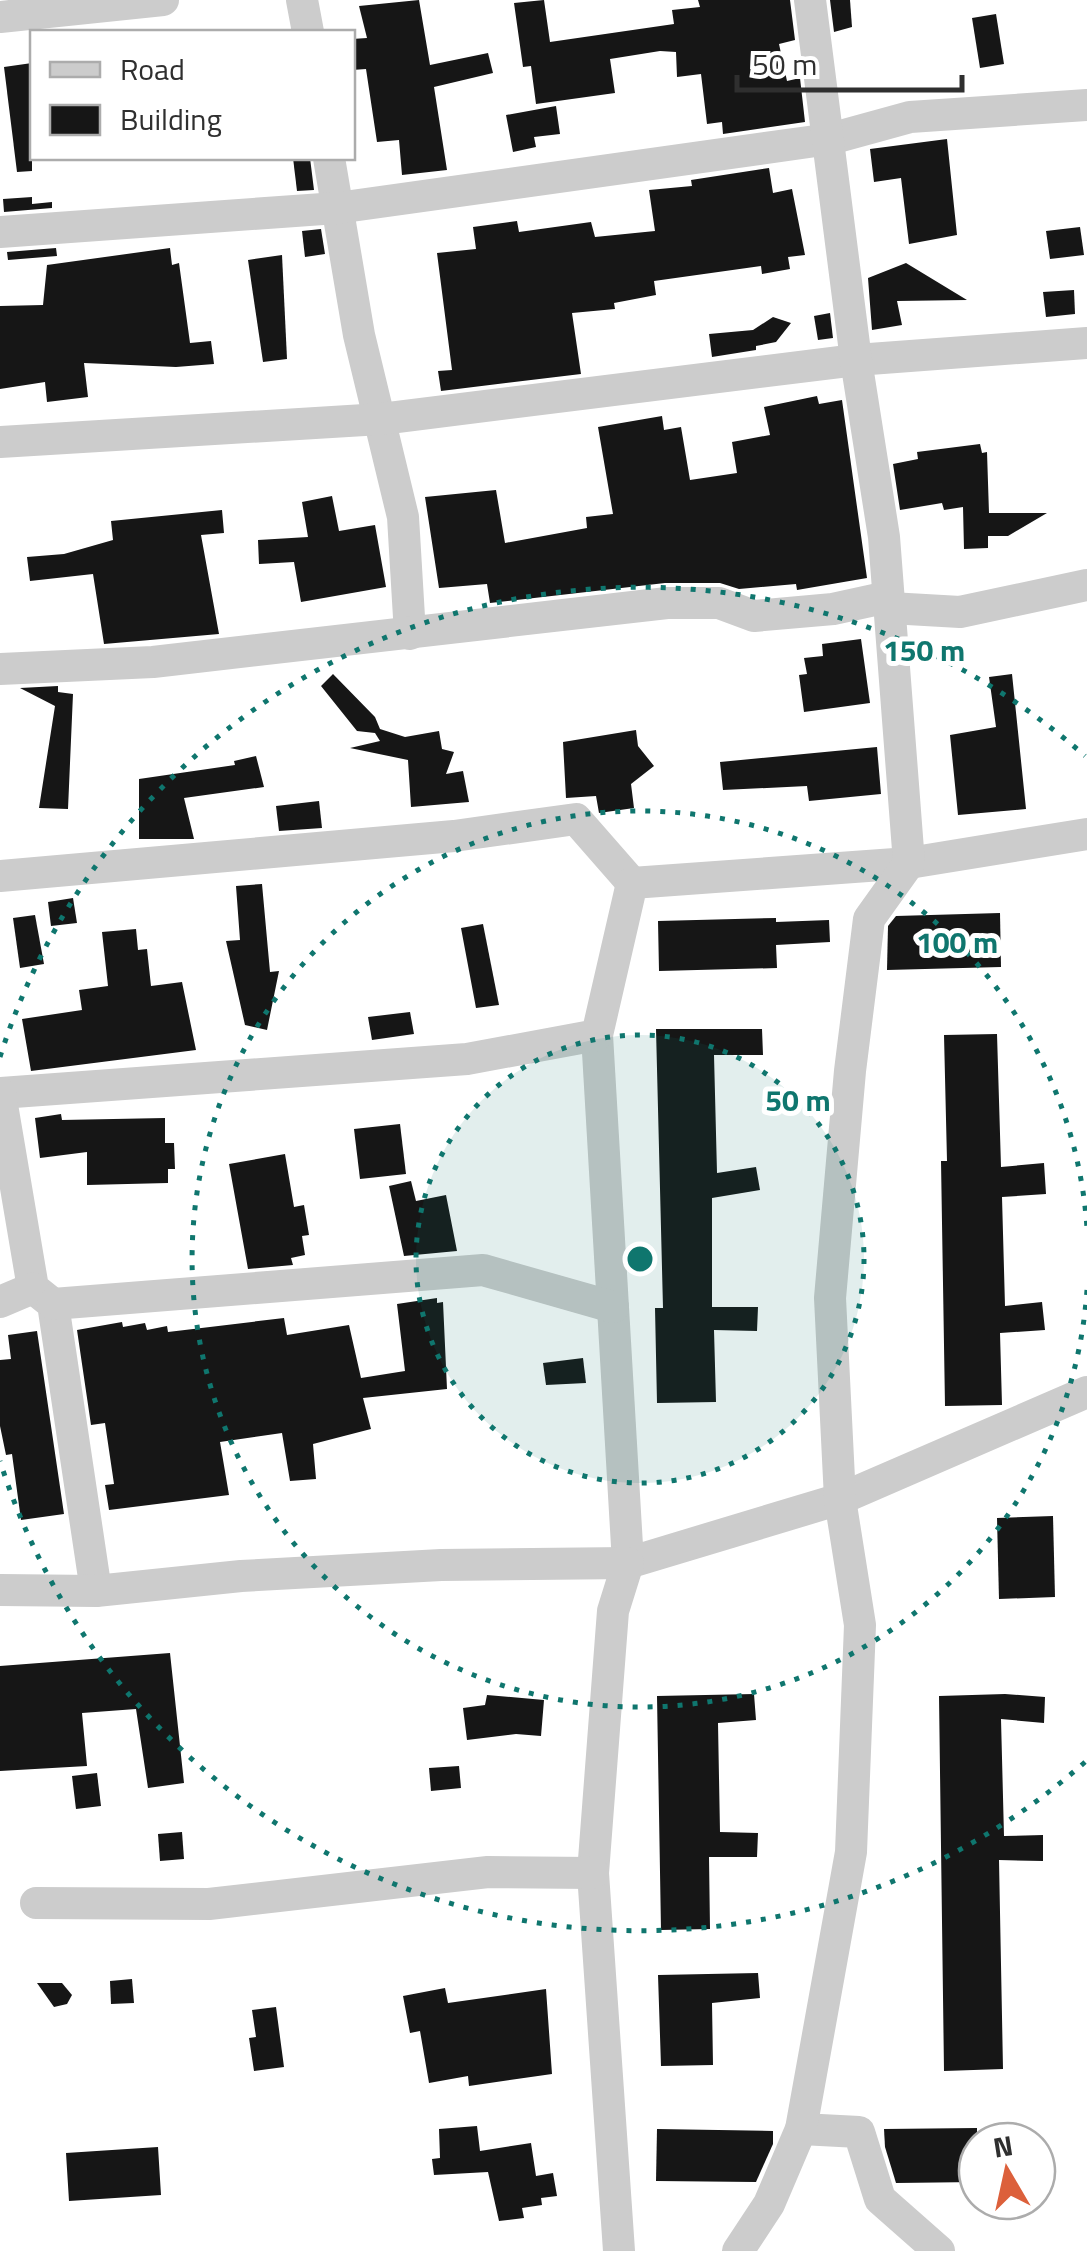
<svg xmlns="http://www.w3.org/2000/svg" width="1087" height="2251" viewBox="0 0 1087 2251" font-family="'Titillium Web',sans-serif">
<rect width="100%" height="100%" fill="#fff"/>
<g fill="#161616">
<polygon points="419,0 430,65 488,53 493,73 434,87 447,170 402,175 399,140 377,142 366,69 352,70 352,39 367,38 359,6"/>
<polygon points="544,0 550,42 674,24 672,10 700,7 698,0 790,0 795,40 779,44 787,81 800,78 805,122 723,134 722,122 707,124 701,74 677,77 676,52 660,51 610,59 615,93 536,104 531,66 523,67 514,3"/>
<polygon points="830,0 850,0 852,27 834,32"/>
<polygon points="996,14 1004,64 980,68 972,18"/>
<polygon points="32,63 32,171 17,172 4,67"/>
<polygon points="556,106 560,134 534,137 536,147 513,152 506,115"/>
<polygon points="947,139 957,235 909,244 901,178 874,182 870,149"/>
<polygon points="293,158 310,158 314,190 297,191"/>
<polygon points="769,168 773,193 792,189 805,255 788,257 790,269 762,274 761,266 654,281 656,295 614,303 615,309 572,313 581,374 441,391 438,371 452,370 437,253 476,249 473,227 517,221 519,232 591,222 595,237 655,231 649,190 692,186 691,180"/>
<polygon points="32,197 32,204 52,202 52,208 4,212 3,199"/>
<polygon points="1080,227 1084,255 1050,259 1046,231"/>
<polygon points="321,229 325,254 305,257 302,231"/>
<polygon points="56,248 57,256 8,260 7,252"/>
<polygon points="170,248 172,265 179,263 190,343 211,341 214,364 176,367 84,363 88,397 47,402 45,382 0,389 0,306 43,305 47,265"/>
<polygon points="282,255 287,359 263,362 248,260"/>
<polygon points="906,263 967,300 897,301 902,325 872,330 868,278"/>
<polygon points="1074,290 1075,314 1046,317 1043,292"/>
<polygon points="830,313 833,338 818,340 814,316"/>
<polygon points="773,317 791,323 776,342 756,346 756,350 712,357 709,334 753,330"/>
<polygon points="817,396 819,404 842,400 867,578 797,590 796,584 739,589 720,583 665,583 490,603 487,584 439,588 425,497 496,490 505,543 587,528 586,517 613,514 598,427 662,416 664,430 681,427 690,480 737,473 732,442 770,435 764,407"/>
<polygon points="980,444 982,453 987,452 989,513 1047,513 1008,536 988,536 988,548 964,549 963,507 944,510 942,503 900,510 893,464 918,459 917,452"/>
<polygon points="332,496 339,531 375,525 386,587 301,602 294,562 259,564 258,540 308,537 302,502"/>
<polygon points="222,510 224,533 201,535 219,634 104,644 93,574 30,581 27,557 64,554 113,540 111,521"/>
<polygon points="861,639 870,703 804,712 799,675 807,674 804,658 823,656 822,644"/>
<polygon points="333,674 375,717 380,729 405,737 439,731 442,749 454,752 446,774 463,771 469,802 411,807 408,760 350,748 380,741 375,733 357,731 321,686"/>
<polygon points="1012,674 1026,809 958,815 950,735 996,727 989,677"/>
<polygon points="58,686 58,692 73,694 68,809 39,808 55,706 20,688"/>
<polygon points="636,730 638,746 654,766 631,784 634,808 599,813 596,796 566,798 563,742"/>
<polygon points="877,747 881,794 809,801 807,786 723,790 720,762"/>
<polygon points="256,756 264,787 184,798 194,839 139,839 139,779 235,765 234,761"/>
<polygon points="319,801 322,828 279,831 276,806"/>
<polygon points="262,884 270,972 279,971 267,1030 245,1025 226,941 240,940 236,886"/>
<polygon points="73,898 77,923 51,926 48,902"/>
<polygon points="1000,913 1001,967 887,970 888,926 896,916"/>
<polygon points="35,915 44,964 20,968 13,918"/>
<polygon points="776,918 776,922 829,920 830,942 776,945 777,968 659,971 658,921"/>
<polygon points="483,924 499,1005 476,1008 461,928"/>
<polygon points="136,929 138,950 147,949 151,986 182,982 196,1050 31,1071 22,1019 82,1010 79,990 108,986 102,932"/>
<polygon points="410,1012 414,1034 372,1040 368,1017"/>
<polygon points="656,1029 762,1029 763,1055 714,1055 717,1173 756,1167 760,1190 712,1198 712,1307 758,1307 757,1331 714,1330 716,1402 657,1403 655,1308 663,1308"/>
<polygon points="997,1034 1001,1167 1044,1163 1046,1194 1002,1197 1005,1306 1042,1302 1045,1330 1000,1333 1002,1405 945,1406 941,1161 947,1161 944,1035"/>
<polygon points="61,1114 62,1120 165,1118 165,1143 174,1143 175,1169 168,1169 168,1183 87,1185 87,1152 40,1158 35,1118"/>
<polygon points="400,1124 406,1174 360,1179 354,1129"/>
<polygon points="285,1154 294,1207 304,1205 309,1235 302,1236 305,1255 291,1258 293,1265 248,1269 229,1164"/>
<polygon points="411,1181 416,1201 446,1195 457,1251 404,1256 389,1186"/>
<polygon points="437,1298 437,1303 443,1302 447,1389 363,1398 371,1429 313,1444 316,1479 290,1481 282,1433 220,1442 229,1495 109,1510 105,1485 114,1484 105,1423 91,1425 77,1330 122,1322 123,1327 145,1323 147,1330 167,1326 168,1332 284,1318 287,1335 349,1325 361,1378 405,1371 397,1304"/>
<polygon points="37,1331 64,1514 21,1520 12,1454 6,1455 0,1426 0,1360 11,1359 8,1335"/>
<polygon points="583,1358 586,1383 546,1385 543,1363"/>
<polygon points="1053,1516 1055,1597 999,1599 997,1518"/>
<polygon points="170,1653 184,1783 148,1788 136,1709 82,1713 87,1766 0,1771 0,1666"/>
<polygon points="754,1694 756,1720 718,1723 720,1832 758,1833 757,1857 709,1857 710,1929 661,1930 657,1696"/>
<polygon points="1005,1694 1045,1697 1044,1723 1001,1719 1004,1836 1043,1835 1043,1861 999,1860 1003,2069 944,2071 939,1696"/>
<polygon points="487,1695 544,1700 541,1736 516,1734 467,1740 463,1708 485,1705"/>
<polygon points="459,1766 461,1788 431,1791 429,1768"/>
<polygon points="97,1773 101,1806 76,1809 72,1776"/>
<polygon points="182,1832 184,1859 160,1861 158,1834"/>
<polygon points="758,1973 760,1998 712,2003 713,2065 661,2066 658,1975"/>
<polygon points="132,1979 134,2003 111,2004 110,1981"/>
<polygon points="37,1983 62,1983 72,1995 67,2004 54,2007"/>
<polygon points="445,1988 448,2003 546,1989 552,2074 469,2086 468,2076 429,2083 420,2031 410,2033 403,1996"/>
<polygon points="276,2007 284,2067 254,2071 249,2038 256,2037 252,2010"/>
<polygon points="477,2126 480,2151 531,2143 536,2176 553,2173 557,2196 541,2198 542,2205 522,2208 524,2218 499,2221 488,2172 434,2175 432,2159 440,2158 439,2129"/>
<polygon points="977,2128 977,2182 896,2183 885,2147 884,2129"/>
<polygon points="657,2129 773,2131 773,2144 756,2182 656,2181"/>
<polygon points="158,2147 161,2195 69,2201 66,2153"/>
</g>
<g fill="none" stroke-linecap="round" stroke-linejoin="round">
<g stroke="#ccc" stroke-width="32">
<polyline points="302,0 308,32"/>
<polyline points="0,17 163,0"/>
<polyline points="329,158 359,335 403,517 410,634"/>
<polyline points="0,232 337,208 830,139 910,117 1087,105"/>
<polyline points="0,442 381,419 856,360 1087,343"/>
<polyline points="890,608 960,612 1087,585"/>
<polyline points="0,669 153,662 667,603 719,603 754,616 833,609 888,597"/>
<polyline points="0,876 454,836 576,819 632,883"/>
<polyline points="597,1035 628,1563 840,1499 1087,1392"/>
<polyline points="0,1093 467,1059 597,1035 632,883 909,863 1087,834"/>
<polyline points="0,1093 33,1288 53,1304 96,1591"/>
<polyline points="0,1302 33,1288"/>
<polyline points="53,1304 483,1270 613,1307"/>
<polyline points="0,1590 96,1591 241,1576 441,1565 628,1563 613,1611 593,1873 619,2251"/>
<polyline points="36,1903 209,1904 488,1872 593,1873"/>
<polyline points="801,2129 859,2132 880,2199 939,2251"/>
<polyline points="738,2251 769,2204 801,2129 851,1852 860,1625 840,1499 830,1298 850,1071 869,919 909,863 884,537 856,360 810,0"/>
</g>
</g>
<circle cx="640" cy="1259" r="224" fill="#0f766e" fill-opacity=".12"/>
<g fill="none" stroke="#0f766e" stroke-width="5" stroke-dasharray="5 10">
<circle cx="640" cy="1259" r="224"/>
<path d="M1087 1290A448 448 0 1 1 1087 1228"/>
<path d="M1085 1762A671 671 0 0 1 0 1461M0 1057A671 671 0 0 1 1085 756"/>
</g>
<circle cx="640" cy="1259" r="15" fill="#0f766e" stroke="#fff" stroke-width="5"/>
<g font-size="30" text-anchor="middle" font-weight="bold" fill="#0f766e" stroke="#fff" stroke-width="10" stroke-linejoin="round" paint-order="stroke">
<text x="924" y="661">150 m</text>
<text x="957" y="953">100 m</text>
<text x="798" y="1111">50 m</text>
</g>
<rect x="30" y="30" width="325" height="130" fill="#ffffff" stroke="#acacac" stroke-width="2.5"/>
<rect x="50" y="62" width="50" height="15" fill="#cccccc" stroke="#acacac" stroke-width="2.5"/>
<text x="120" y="80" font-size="30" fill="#2f2f2f">Road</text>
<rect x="50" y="105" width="50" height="30" fill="#161616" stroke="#acacac" stroke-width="2.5"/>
<text x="120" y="130" font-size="30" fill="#2f2f2f">Building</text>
<g transform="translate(1007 2171) rotate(351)"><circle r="48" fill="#ffffff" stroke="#acacac" stroke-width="2.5"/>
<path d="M0-8L18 38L0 25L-18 38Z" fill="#dc603b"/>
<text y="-15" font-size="28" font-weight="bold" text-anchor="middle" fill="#2f2f2f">N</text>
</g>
<path d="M737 75v15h225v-15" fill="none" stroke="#2f2f2f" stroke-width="5"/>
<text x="752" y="75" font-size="30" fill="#2f2f2f" stroke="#ffffff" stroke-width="8" paint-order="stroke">50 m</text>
</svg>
